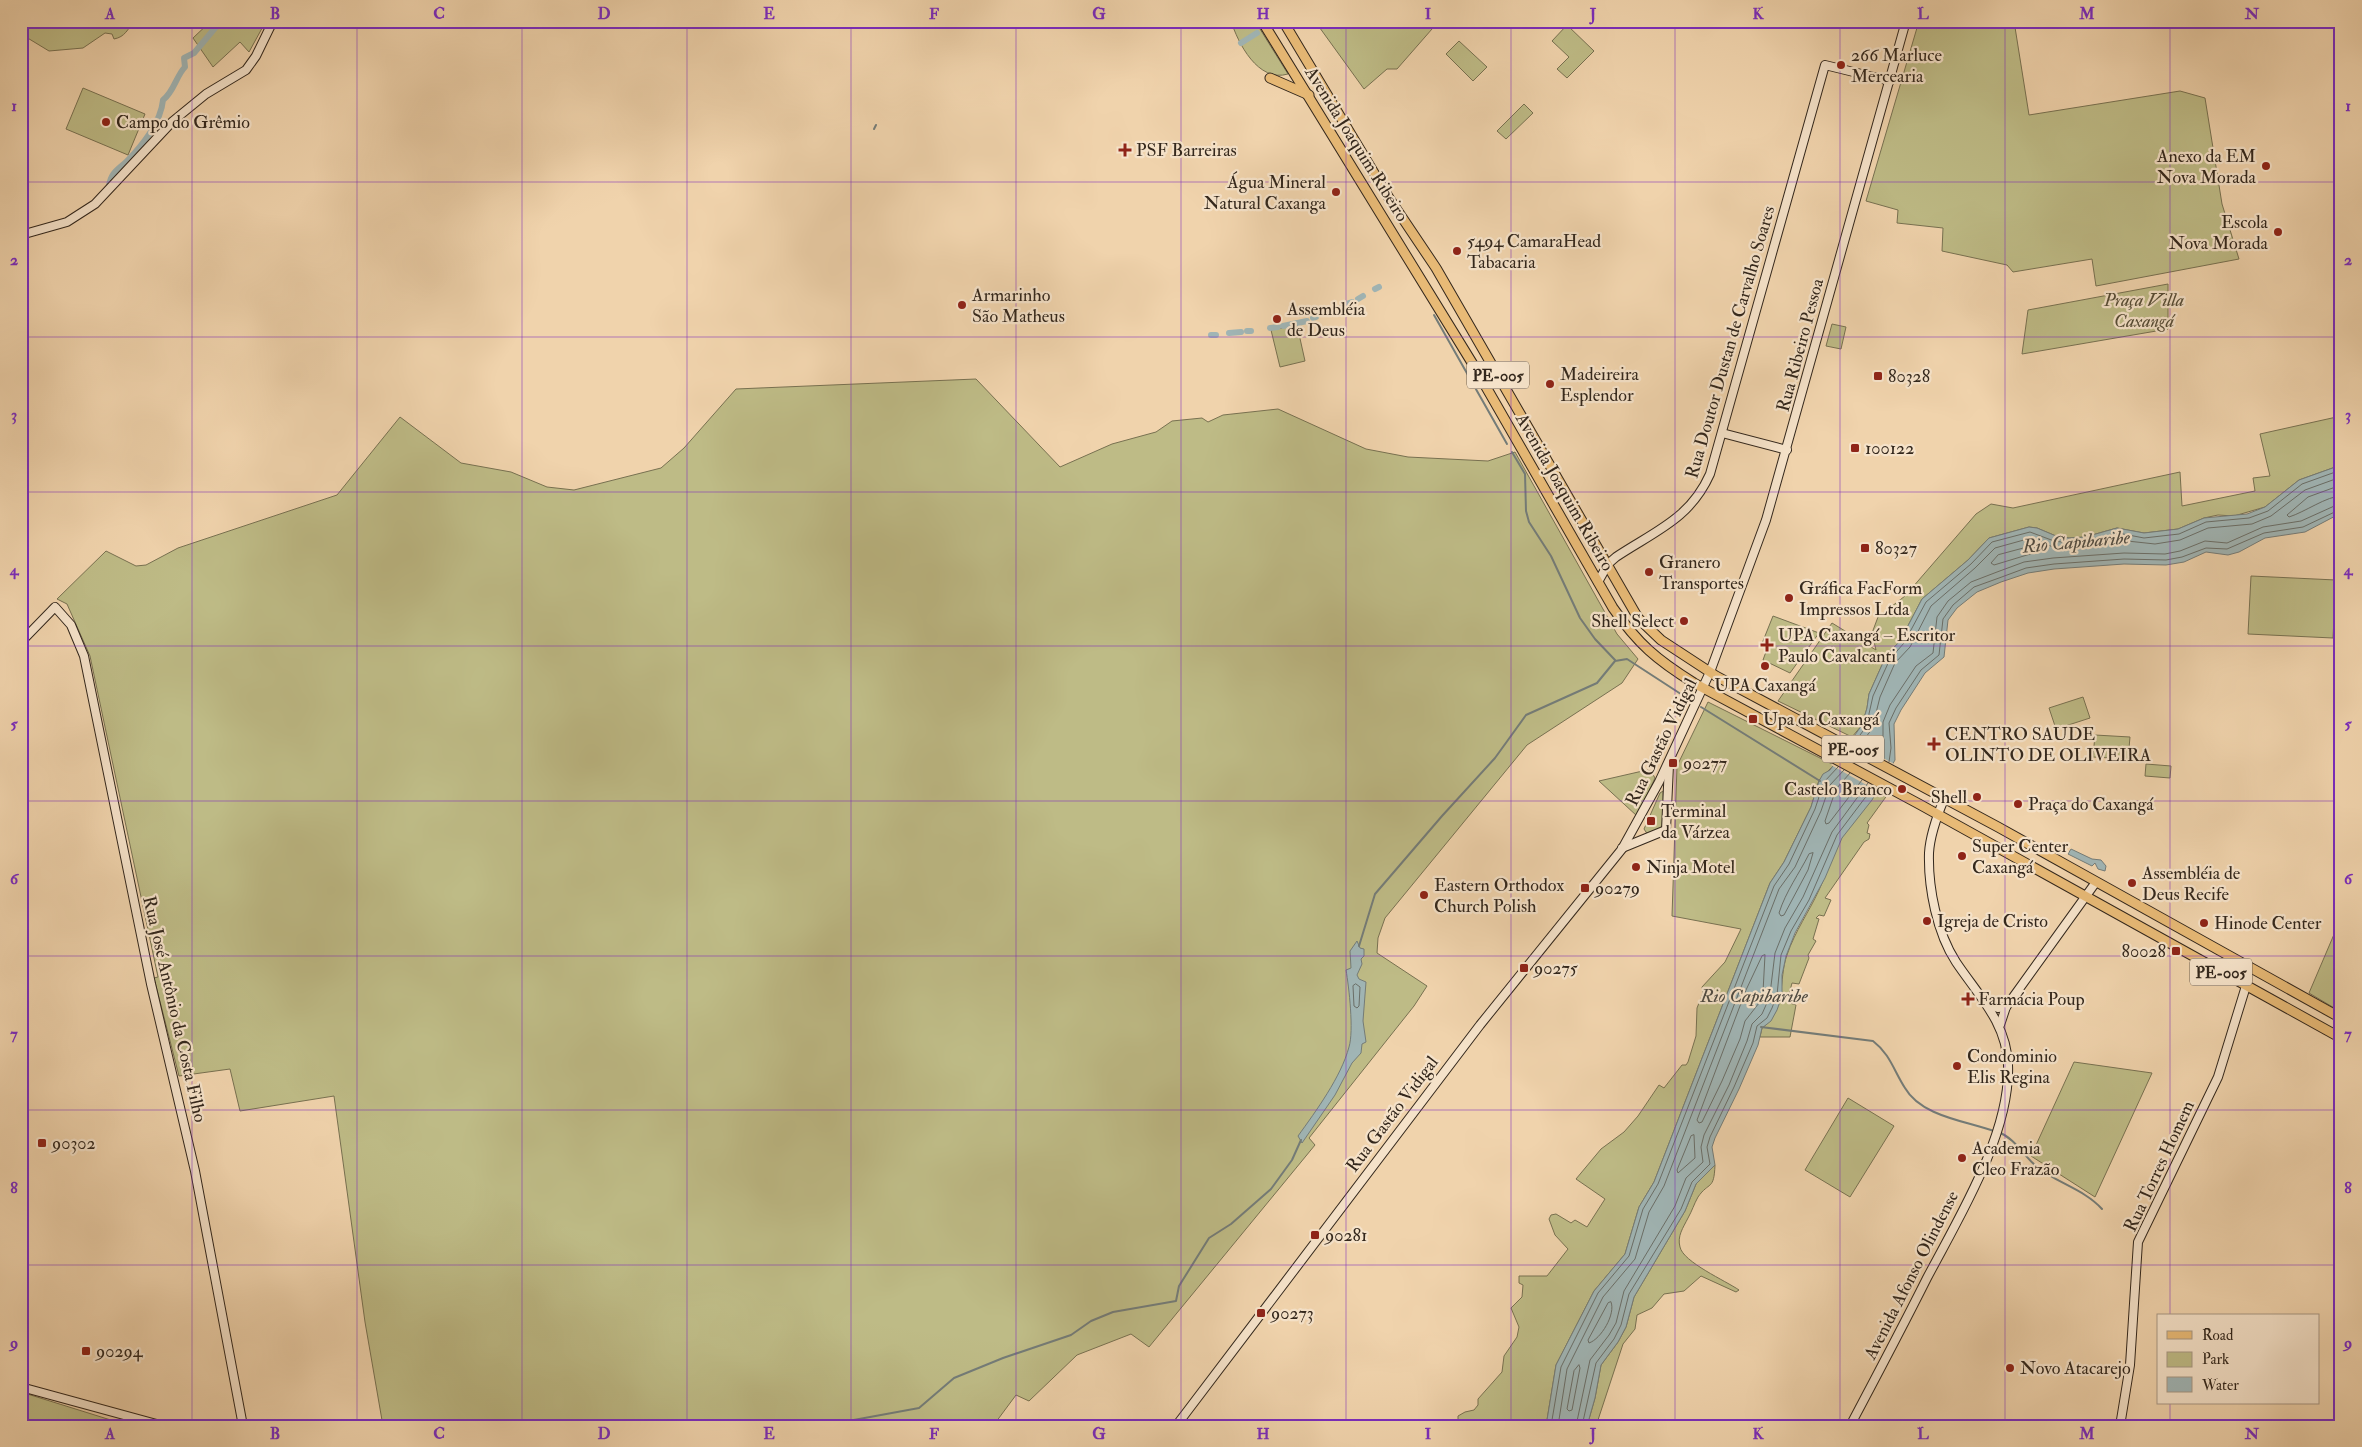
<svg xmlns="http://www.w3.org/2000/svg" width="2362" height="1447" viewBox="0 0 2362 1447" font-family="'IM FELL Double Pica',serif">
<rect width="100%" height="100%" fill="#f0d3ac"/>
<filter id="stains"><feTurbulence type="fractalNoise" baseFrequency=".004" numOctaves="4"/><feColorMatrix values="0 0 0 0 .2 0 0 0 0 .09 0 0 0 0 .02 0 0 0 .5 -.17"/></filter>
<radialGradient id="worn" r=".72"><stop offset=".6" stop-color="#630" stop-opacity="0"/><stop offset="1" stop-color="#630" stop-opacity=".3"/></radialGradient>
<g fill="#bebb86" stroke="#787151">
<path d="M21,21H134C128,29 125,37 114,39L112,34L105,33L83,48L49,51L21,34Z"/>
<polygon points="211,21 266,21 249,52 240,42 213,67 193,38"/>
<path d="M1231,21H1255L1288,74C1258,83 1238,43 1231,21Z"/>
<polygon points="1320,21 1439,21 1397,69 1387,69 1364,89 1317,24"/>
<polygon points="1919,21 2014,21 2029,115 2180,91 2205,98 2222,204 2239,259 2096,286 2092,259 2013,272 2007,265 1942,251 1943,228 1897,223 1898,210 1866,201"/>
<polygon points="1567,25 1594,51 1567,78 1557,69 1569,57 1552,41"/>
<polygon points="1459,41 1487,67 1473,81 1446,54"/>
<polygon points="83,88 145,114 128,155 66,129"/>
<polygon points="1524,104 1533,113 1506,139 1497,131"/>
<polygon points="2168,284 2168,329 2022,354 2028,310"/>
<polygon points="1832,324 1846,327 1841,349 1826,346"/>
<polygon points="1297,325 1305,361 1280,367 1271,330"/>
<polygon points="976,379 1060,467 1112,444 1156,432 1172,421 1202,418 1208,422 1223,415 1278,409 1366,449 1408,457 1488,461 1515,452 1617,634 1638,659 1622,683 1527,745 1385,918 1378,938 1377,953 1427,986 1414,1006 1309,1138 1315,1145 1149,1347 1131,1334 1077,1355 1029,1401 1016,1395 993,1426 383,1426 365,1322 334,1096 240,1111 230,1069 179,1076 154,978 158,977 90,656 67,604 57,599 106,551 136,566 146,565 178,548 337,495 400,417 461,463 511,472 547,487 574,490 661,468 684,448 736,389"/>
<polygon points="2341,416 2341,465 2299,480 2265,507 2234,516 2218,515 2204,518 2178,529 2144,533 2117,528 2085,537 2069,538 2056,536 2037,528 2029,527 1989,538 1968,560 1922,599 1900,641 1886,656 1869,694 1867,708 1862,725 1852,737 1778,701 1832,623 1876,650 1872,633 1878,617 1905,596 1976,514 1991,504 2013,508 2180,472 2182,506 2255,491 2253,478 2270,476 2260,434"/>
<polygon points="2251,576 2336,580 2333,638 2248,634"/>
<polygon points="1773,616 1819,633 1790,673 1763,660 1767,649 1761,646"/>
<polygon points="2083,697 2090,718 2056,729 2049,708"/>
<polygon points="1708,702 1834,765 1819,780 1811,807 1784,862 1770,883 1654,1182 1639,1207 1625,1254 1594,1291 1556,1365 1546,1426 1461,1426 1458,1424 1458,1416 1465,1412 1474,1410 1478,1405 1478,1399 1502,1372 1504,1356 1517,1337 1519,1327 1511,1308 1522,1297 1523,1285 1519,1283 1519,1276 1547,1276 1568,1249 1555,1235 1549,1219 1551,1215 1556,1214 1571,1223 1575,1220 1587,1227 1605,1199 1576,1179 1601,1149 1624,1132 1638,1116 1659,1085 1664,1088 1682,1065 1686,1065 1688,1062 1696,1036 1697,1008 1703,993 1702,987 1725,962 1741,929 1672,916 1677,766"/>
<polygon points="2095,735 2130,737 2128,759 2093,757"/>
<polygon points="2146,764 2171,766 2170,778 2145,776"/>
<polygon points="1647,770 1651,771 1655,778 1637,816 1599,781"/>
<path d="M1879,788L1888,794L1867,823L1869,825L1867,833L1870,834L1869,839L1864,842L1825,898L1831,900L1824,916L1819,915L1816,918L1819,919L1813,939L1816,941L1808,955L1809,958L1799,984L1792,983L1787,1002L1796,1005L1790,1037H1760L1762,1028C1787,1010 1778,980 1787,955C1795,931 1809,912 1819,890C1827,873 1832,853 1842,837C1853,820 1868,806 1879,788Z"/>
<polygon points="1663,791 1665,827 1648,835 1644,829 1660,793"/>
<polygon points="2341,918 2341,1012 2309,993"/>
<polygon points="2074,1062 2152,1073 2095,1197 2031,1156"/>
<polygon points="1848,1098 1894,1126 1850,1197 1805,1170"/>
<path d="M1715,1165C1714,1191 1709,1181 1698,1197C1694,1204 1692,1211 1688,1218C1683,1228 1677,1236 1680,1247C1683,1262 1726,1281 1739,1290L1736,1292L1701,1276L1684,1291L1664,1294L1652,1308L1637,1315L1635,1329L1623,1344L1596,1426H1587L1595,1398L1601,1365L1618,1342L1626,1327L1634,1297L1685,1211L1696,1184Z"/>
<polygon points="21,1392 130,1426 21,1426"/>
</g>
<g fill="#a0b5b5" stroke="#747c78">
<polygon points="2341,465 2341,513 2305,532 2265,538 2239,552 2228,555 2206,552 2184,562 2166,565 2124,564 2054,569 2028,573 2001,582 1977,592 1957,608 1948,620 1944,657 1925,673 1901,710 1894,724 1895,760 1872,800 1842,838 1825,878 1795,933 1786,956 1782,975 1782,996 1777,1010 1771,1021 1762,1028 1758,1045 1739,1089 1715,1138 1712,1147 1715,1165 1696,1184 1685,1211 1634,1297 1626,1327 1618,1342 1601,1365 1595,1398 1587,1426 1546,1426 1556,1365 1594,1291 1625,1254 1639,1207 1654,1182 1770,883 1784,862 1811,807 1819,781 1823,774 1830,770 1862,725 1867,708 1869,694 1886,656 1900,641 1922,599 1968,560 1989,538 2029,527 2037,528 2056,536 2069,538 2085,537 2117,528 2144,533 2178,529 2204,518 2247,514 2265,507 2299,480"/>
<polygon points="2071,849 2092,859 2101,860 2106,866 2105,871 2098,869 2095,863 2092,866 2068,854"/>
<path d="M1357,941L1360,948L1364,949V956L1361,959L1362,964L1357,975L1359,979L1366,982L1363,1021L1366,1042L1362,1044L1361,1053L1352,1063L1335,1095L1302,1143L1298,1136C1316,1111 1341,1077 1349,1047C1354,1031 1349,987 1346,970L1351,968L1350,951Z"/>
</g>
<polygon fill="#f0d3ac" points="1848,739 1896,765 1879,792 1831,765"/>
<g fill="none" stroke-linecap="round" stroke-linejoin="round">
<g stroke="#6a6e68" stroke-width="1">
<path d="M2341,485L2308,497L2287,515L2289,517C2305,512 2327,496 2341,496"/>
<polygon points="2032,546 2037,549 2037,552 1994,565 1991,563 1998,555"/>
<polyline points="1854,743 1866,727 1873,696 1890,659 1904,643 1926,602 1971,564 1992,542 2030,532 2054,541 2069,543 2086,542 2118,533 2144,538 2179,534 2206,522 2249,518 2268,511 2302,484 2341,470"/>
<polyline points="1859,746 1872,729 1880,697 1895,663 1910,647 1931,606 1975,568 1995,548 2031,538 2053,547 2069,549 2088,548 2118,540 2155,544 2180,540 2208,528 2252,524 2271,516 2305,490 2341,477"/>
<polyline points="1883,759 1883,722 1890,705 1916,666 1933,653 1937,617 1948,601 1971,582 1997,572 2024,562 2053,558 2124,553 2165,554 2180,551 2205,541 2227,543 2263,527 2301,521 2341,503"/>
<polyline points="1889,762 1891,748 1889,723 1896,708 1921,670 1939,655 1943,619 1953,605 1974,587 1999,578 2026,568 2054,564 2124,559 2166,560 2182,557 2206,548 2227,549 2264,533 2303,527 2341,509"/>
<polyline points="1850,773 1836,789 1825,821 1826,824 1829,823 1862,780"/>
<path d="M1813,853L1808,870L1784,915L1781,916L1779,913C1786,891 1799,874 1809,854Z"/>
<polygon points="1765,955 1763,992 1759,1003 1745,1021 1740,1039 1722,1081 1702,1122 1699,1123 1697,1120 1746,990 1762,956"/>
<polygon points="1356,984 1360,987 1359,1006 1357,1008 1354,1006 1353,986"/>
<polygon points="1694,1135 1695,1158 1678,1173 1677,1170 1691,1136"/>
<path d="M1611,1302C1616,1314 1601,1339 1589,1343L1588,1340L1608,1303Z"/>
<polygon points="1579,1365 1580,1368 1572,1410 1569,1411 1567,1409 1574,1371"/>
<polyline points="1551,1426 1561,1367 1598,1293 1629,1256 1643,1209 1658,1184 1774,886 1789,864 1815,809 1824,782 1838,767"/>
<polyline points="1558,1426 1567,1369 1603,1297 1635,1259 1649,1212 1664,1186 1779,889 1795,867 1821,811 1830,785 1844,770"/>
<polyline points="1576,1426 1590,1360 1609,1335 1616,1323 1624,1291 1675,1206 1686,1178 1703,1162 1701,1147 1704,1135 1729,1085 1747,1041 1752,1024 1762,1014 1766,1005 1770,994 1775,953 1785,928 1803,897 1832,832 1868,783"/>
<polyline points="1582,1426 1596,1363 1614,1339 1621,1325 1629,1294 1681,1209 1692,1182 1710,1164 1707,1147 1710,1137 1734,1087 1753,1043 1757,1026 1767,1018 1772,1008 1777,995 1781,955 1791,931 1809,900 1837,835 1874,786"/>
</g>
<g stroke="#747c78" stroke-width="2">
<polyline points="486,21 488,28"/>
<polyline points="874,129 876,125"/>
<polyline points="1434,315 1507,444"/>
<polyline points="1512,452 1525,474 1526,511 1529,522 1551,556 1580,618 1595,639 1615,660"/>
<polyline points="1701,707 1820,781"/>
<polyline points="1359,946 1375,894 1442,816 1495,758 1526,715 1597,683 1615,661 1627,659 1687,698"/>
<path d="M1761,1027L1873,1041C1890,1054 1894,1071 1905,1088C1921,1116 1965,1121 1994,1131"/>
<path d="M1998,1132C2015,1138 2023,1155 2036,1166C2056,1183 2084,1189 2102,1209"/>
<polyline points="821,1426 919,1408 954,1378 1003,1358 1071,1335 1091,1321 1113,1312 1176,1301 1179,1286 1209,1238 1231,1224 1271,1189 1292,1160 1301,1140"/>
</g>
<g stroke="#a0b5b5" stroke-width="6">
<polyline points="1241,43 1257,33"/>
<path d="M109,186C111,172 118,170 127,161C142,146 161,122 163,100C174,92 176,76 185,67L184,58L194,53L221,21"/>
<polyline points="1375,289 1379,287"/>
<polyline points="1358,299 1363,296"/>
<polyline points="1349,303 1352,302"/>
<polyline points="1338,309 1345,306"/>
<polyline points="1325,314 1336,310"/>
<polyline points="1313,318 1316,317"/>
<polyline points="1283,326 1307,321"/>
<polyline points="1270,328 1278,327"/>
<polyline points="1247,331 1251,331"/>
<polyline points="1229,333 1241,332"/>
<polyline points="1211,335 1216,335"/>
</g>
<defs>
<g id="secondary">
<polyline points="21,235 67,222 95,204 173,121 206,94 246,70 256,56 273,21"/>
<polyline points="1722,433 1787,450"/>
<path d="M1598,582L1608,564L1616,557C1655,531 1690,519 1710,474L1825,65L1890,81"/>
<polyline points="21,642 55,607 71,625 84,656 151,984 195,1171 243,1426"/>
<polyline points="1622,848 1666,830 1669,765"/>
<polyline points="1985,1003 1998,1008 2006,1007"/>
<polyline points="2000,1025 2006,1007 2096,882"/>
<polyline points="21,1387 164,1426"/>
<polyline points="1176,1426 1480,1025 1622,849 1659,782 1710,672 1766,520 1906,21"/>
<path d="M1850,1426C1876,1377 1902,1328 1927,1278C1958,1219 2011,1133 2008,1065C2007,1023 1978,995 1956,962C1937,933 1928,888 1929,853C1930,835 1937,816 1944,799"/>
<polyline points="2120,1426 2130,1365 2138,1242 2218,1077 2246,986"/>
</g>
<g id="primary">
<path d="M1262,21L1474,366L1613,608C1638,644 1657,660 1694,683L1919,804L2341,1038"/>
<polyline points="1283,21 1389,198 1436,268 1638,618 1661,640 1716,676 1998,827 2341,1018"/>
<polyline points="1270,78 1309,95"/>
</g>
</defs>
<use href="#secondary" stroke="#33271c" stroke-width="10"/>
<use href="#primary" stroke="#33271c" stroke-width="11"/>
<use href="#secondary" stroke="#f5e2c9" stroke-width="8"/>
<use href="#primary" stroke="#e8ba76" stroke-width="9"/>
</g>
<path fill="none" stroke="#7b2cbf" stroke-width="1" stroke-opacity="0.55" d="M192,21V1426M357,21V1426M522,21V1426M687,21V1426M851,21V1426M1016,21V1426M1181,21V1426M1346,21V1426M1511,21V1426M1675,21V1426M1840,21V1426M2005,21V1426M2170,21V1316M21,182H2341M21,337H2341M21,492H2341M21,646H2341M21,801H2341M21,956H2341M21,1110H2341M21,1265H2341M2170,1403V1426"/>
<g fill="#8f2418" stroke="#f5e2c9" stroke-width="2">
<circle cx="1841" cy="65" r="5"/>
<circle cx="106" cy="122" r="5"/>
<path d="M1122.5 142.5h5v5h5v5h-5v5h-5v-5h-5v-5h5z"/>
<circle cx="2266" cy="166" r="5"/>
<circle cx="1336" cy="192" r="5"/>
<circle cx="2278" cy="232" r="5"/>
<circle cx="1457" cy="251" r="5"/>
<circle cx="962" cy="305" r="5"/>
<circle cx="1277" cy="319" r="5"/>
<rect x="1873" y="371" width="10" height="10" rx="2.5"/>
<circle cx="1550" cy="384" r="5"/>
<rect x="1850" y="443" width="10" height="10" rx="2.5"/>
<rect x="1860" y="543" width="10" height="10" rx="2.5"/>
<circle cx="1649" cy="572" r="5"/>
<circle cx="1789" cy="598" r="5"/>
<circle cx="1684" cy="621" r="5"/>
<path d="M1764.5 637.5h5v5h5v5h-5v5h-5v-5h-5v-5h5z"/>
<circle cx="1765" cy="666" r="5"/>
<rect x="1748" y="714" width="10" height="10" rx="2.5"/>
<path d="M1931.5 736.5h5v5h5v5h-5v5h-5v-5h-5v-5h5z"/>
<rect x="1668" y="758" width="10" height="10" rx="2.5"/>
<circle cx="1902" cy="789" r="5"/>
<circle cx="1977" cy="797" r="5"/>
<circle cx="2018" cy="804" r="5"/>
<rect x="1646" y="816" width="10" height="10" rx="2.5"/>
<circle cx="1962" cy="856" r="5"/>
<circle cx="1636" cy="867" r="5"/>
<circle cx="2132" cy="883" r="5"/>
<rect x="1580" y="883" width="10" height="10" rx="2.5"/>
<circle cx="1424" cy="895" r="5"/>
<circle cx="1927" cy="921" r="5"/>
<circle cx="2204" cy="923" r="5"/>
<rect x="2171" y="946" width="10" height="10" rx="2.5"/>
<rect x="1519" y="963" width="10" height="10" rx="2.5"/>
<path d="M1965.5 991.5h5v5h5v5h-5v5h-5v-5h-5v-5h5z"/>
<circle cx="1957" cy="1066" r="5"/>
<rect x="37" y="1138" width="10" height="10" rx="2.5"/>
<circle cx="1962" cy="1158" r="5"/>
<rect x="1310" y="1230" width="10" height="10" rx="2.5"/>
<rect x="1256" y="1308" width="10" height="10" rx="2.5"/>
<rect x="81" y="1346" width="10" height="10" rx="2.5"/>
<circle cx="2010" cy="1368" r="5"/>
</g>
<g text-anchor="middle" stroke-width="4.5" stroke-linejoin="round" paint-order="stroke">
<g fill="#f5e2c9" stroke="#6d5f50" stroke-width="1">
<rect x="1467" y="361.5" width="62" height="27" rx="4"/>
<rect x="1822" y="735.5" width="62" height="27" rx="4"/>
<rect x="2190" y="958.5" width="62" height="27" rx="4"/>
</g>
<g font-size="16" font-weight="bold" fill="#33271c">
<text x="1498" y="381">PE-005</text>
<text x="1853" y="755">PE-005</text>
<text x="2221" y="978">PE-005</text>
</g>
<g font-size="18" fill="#33271c" stroke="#f5e2c9" text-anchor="start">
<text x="1851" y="61">266 Marluce<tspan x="1851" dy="21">Mercearia</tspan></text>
<text x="116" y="128">Campo do Grêmio</text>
<text x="1136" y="156">PSF Barreiras</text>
<text x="2256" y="162" text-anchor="end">Anexo da EM<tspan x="2256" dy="21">Nova Morada</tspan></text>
<text x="1326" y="188" text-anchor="end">Água Mineral<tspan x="1326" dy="21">Natural Caxanga</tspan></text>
<text x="2268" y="228" text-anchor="end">Escola<tspan x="2268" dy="21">Nova Morada</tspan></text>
<text x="1467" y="247">5494 CamaraHead<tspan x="1467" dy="21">Tabacaria</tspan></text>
<text x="972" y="301">Armarinho<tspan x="972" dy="21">São Matheus</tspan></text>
<text x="1287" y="315">Assembléia<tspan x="1287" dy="21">de Deus</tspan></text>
<text x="1560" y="380">Madeireira<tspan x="1560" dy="21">Esplendor</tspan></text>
<text x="1888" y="382">80328</text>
<text x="1865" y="454">100122</text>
<text x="1875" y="554">80327</text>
<text x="1659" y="568">Granero<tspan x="1659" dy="21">Transportes</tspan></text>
<text x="1799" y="594">Gráfica FacForm<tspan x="1799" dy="21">Impressos Ltda</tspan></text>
<text x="1674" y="627" text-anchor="end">Shell Select</text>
<text x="1778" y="641">UPA Caxangá – Escritor<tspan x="1778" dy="21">Paulo Cavalcanti</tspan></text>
<text x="1765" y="691" text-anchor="middle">UPA Caxangá</text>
<text x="1763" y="725">Upa da Caxangá</text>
<text x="1945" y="740">CENTRO SAUDE<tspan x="1945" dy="21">OLINTO DE OLIVEIRA</tspan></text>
<text x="1683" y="769">90277</text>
<text x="1892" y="795" text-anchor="end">Castelo Branco</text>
<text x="1967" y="803" text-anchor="end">Shell</text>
<text x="2028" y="810">Praça do Caxangá</text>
<text x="1661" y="817">Terminal<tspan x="1661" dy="21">da Várzea</tspan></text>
<text x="1972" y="852">Super Center<tspan x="1972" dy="21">Caxangá</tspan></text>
<text x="1646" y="873">Ninja Motel</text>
<text x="2142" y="879">Assembléia de<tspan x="2142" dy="21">Deus Recife</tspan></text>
<text x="1434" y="891">Eastern Orthodox<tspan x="1434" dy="21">Church Polish</tspan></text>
<text x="1595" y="894">90279</text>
<text x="1937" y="927">Igreja de Cristo</text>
<text x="2214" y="929">Hinode Center</text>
<text x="2166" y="957" text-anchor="end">80028</text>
<text x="1534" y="974">90275</text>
<text x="1978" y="1005">Farmácia Poup</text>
<text x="1967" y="1062">Condominio<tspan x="1967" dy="21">Elis Regina</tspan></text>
<text x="52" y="1149">90302</text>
<text x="1972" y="1154">Academia<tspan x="1972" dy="21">Cleo Frazão</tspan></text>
<text x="1325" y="1241">90281</text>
<text x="1271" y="1319">90273</text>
<text x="96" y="1357">90294</text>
<text x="2020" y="1374">Novo Atacarejo</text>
</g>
<g font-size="18" fill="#33271c" stroke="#f5e2c9">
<text transform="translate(1357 144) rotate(58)" y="6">Avenida Joaquim Ribeiro</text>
<text transform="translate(1730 342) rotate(-74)" y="6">Rua Doutor Dustan de Carvalho Soares</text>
<text transform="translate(1800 345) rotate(-75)" y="6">Rua Ribeiro Pessoa</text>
<text transform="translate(1565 492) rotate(60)" y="6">Avenida Joaquim Ribeiro</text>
<text transform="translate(1661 742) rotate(-64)" y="6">Rua Gastão Vidigal</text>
<text transform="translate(175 1009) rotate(77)" y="6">Rua José Antônio da Costa Filho</text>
<text transform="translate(1392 1114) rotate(-53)" y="6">Rua Gastão Vidigal</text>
<text transform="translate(2159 1166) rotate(-65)" y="6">Rua Torres Homem</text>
<text transform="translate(1911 1275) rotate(-63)" y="6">Avenida Afonso Olindense</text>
</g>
<g font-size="18" font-style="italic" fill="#564c36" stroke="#f5e2c9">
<text x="2144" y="306">Praça Villa<tspan x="2144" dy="21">Caxangá</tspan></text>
</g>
<g font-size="19" font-style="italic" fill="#4e4a42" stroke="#f5e2c9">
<text transform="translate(2076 541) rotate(-5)" y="7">Rio Capibaribe</text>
<text x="1754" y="1002">Rio Capibaribe</text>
</g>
</g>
<rect width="2362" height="1447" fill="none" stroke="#f0d3ac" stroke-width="55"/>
<rect x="2157" y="1314" width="162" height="90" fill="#f5e2c9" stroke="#a79784"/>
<rect x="2167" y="1331" width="25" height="8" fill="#e8ba76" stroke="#a79784"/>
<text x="2202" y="1340" font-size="15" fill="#33271c">Road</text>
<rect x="2167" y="1352" width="25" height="15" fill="#bebb86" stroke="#a79784"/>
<text x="2202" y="1364" font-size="15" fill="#33271c">Park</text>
<rect x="2167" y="1377" width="25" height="15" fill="#a0b5b5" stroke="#a79784"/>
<text x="2202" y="1390" font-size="15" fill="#33271c">Water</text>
<rect x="28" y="28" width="2306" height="1392" fill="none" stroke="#7b2cbf" stroke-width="2"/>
<g font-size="16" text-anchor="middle" font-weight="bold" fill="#7b2cbf">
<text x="110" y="19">A</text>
<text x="275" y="19">B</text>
<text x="439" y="19">C</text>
<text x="604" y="19">D</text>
<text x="769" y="19">E</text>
<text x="934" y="19">F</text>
<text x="1099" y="19">G</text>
<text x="1263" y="19">H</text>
<text x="1428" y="19">I</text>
<text x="1593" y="19">J</text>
<text x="1758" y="19">K</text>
<text x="1923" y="19">L</text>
<text x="2087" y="19">M</text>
<text x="2252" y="19">N</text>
<text x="14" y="111">1</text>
<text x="2348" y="111">1</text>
<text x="14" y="265">2</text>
<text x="2348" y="265">2</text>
<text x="14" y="420">3</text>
<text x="2348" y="420">3</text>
<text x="14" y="575">4</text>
<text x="2348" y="575">4</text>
<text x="14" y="729">5</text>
<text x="2348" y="729">5</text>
<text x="14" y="884">6</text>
<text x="2348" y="884">6</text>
<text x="14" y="1039">7</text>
<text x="2348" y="1039">7</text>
<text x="14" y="1193">8</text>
<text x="2348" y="1193">8</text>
<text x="14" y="1348">9</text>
<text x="2348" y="1348">9</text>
<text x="110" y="1439">A</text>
<text x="275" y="1439">B</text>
<text x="439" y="1439">C</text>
<text x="604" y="1439">D</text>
<text x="769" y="1439">E</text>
<text x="934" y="1439">F</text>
<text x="1099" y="1439">G</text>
<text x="1263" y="1439">H</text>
<text x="1428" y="1439">I</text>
<text x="1593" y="1439">J</text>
<text x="1758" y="1439">K</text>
<text x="1923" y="1439">L</text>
<text x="2087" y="1439">M</text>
<text x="2252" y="1439">N</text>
</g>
<rect width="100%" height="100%" filter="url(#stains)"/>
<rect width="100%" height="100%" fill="url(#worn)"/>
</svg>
